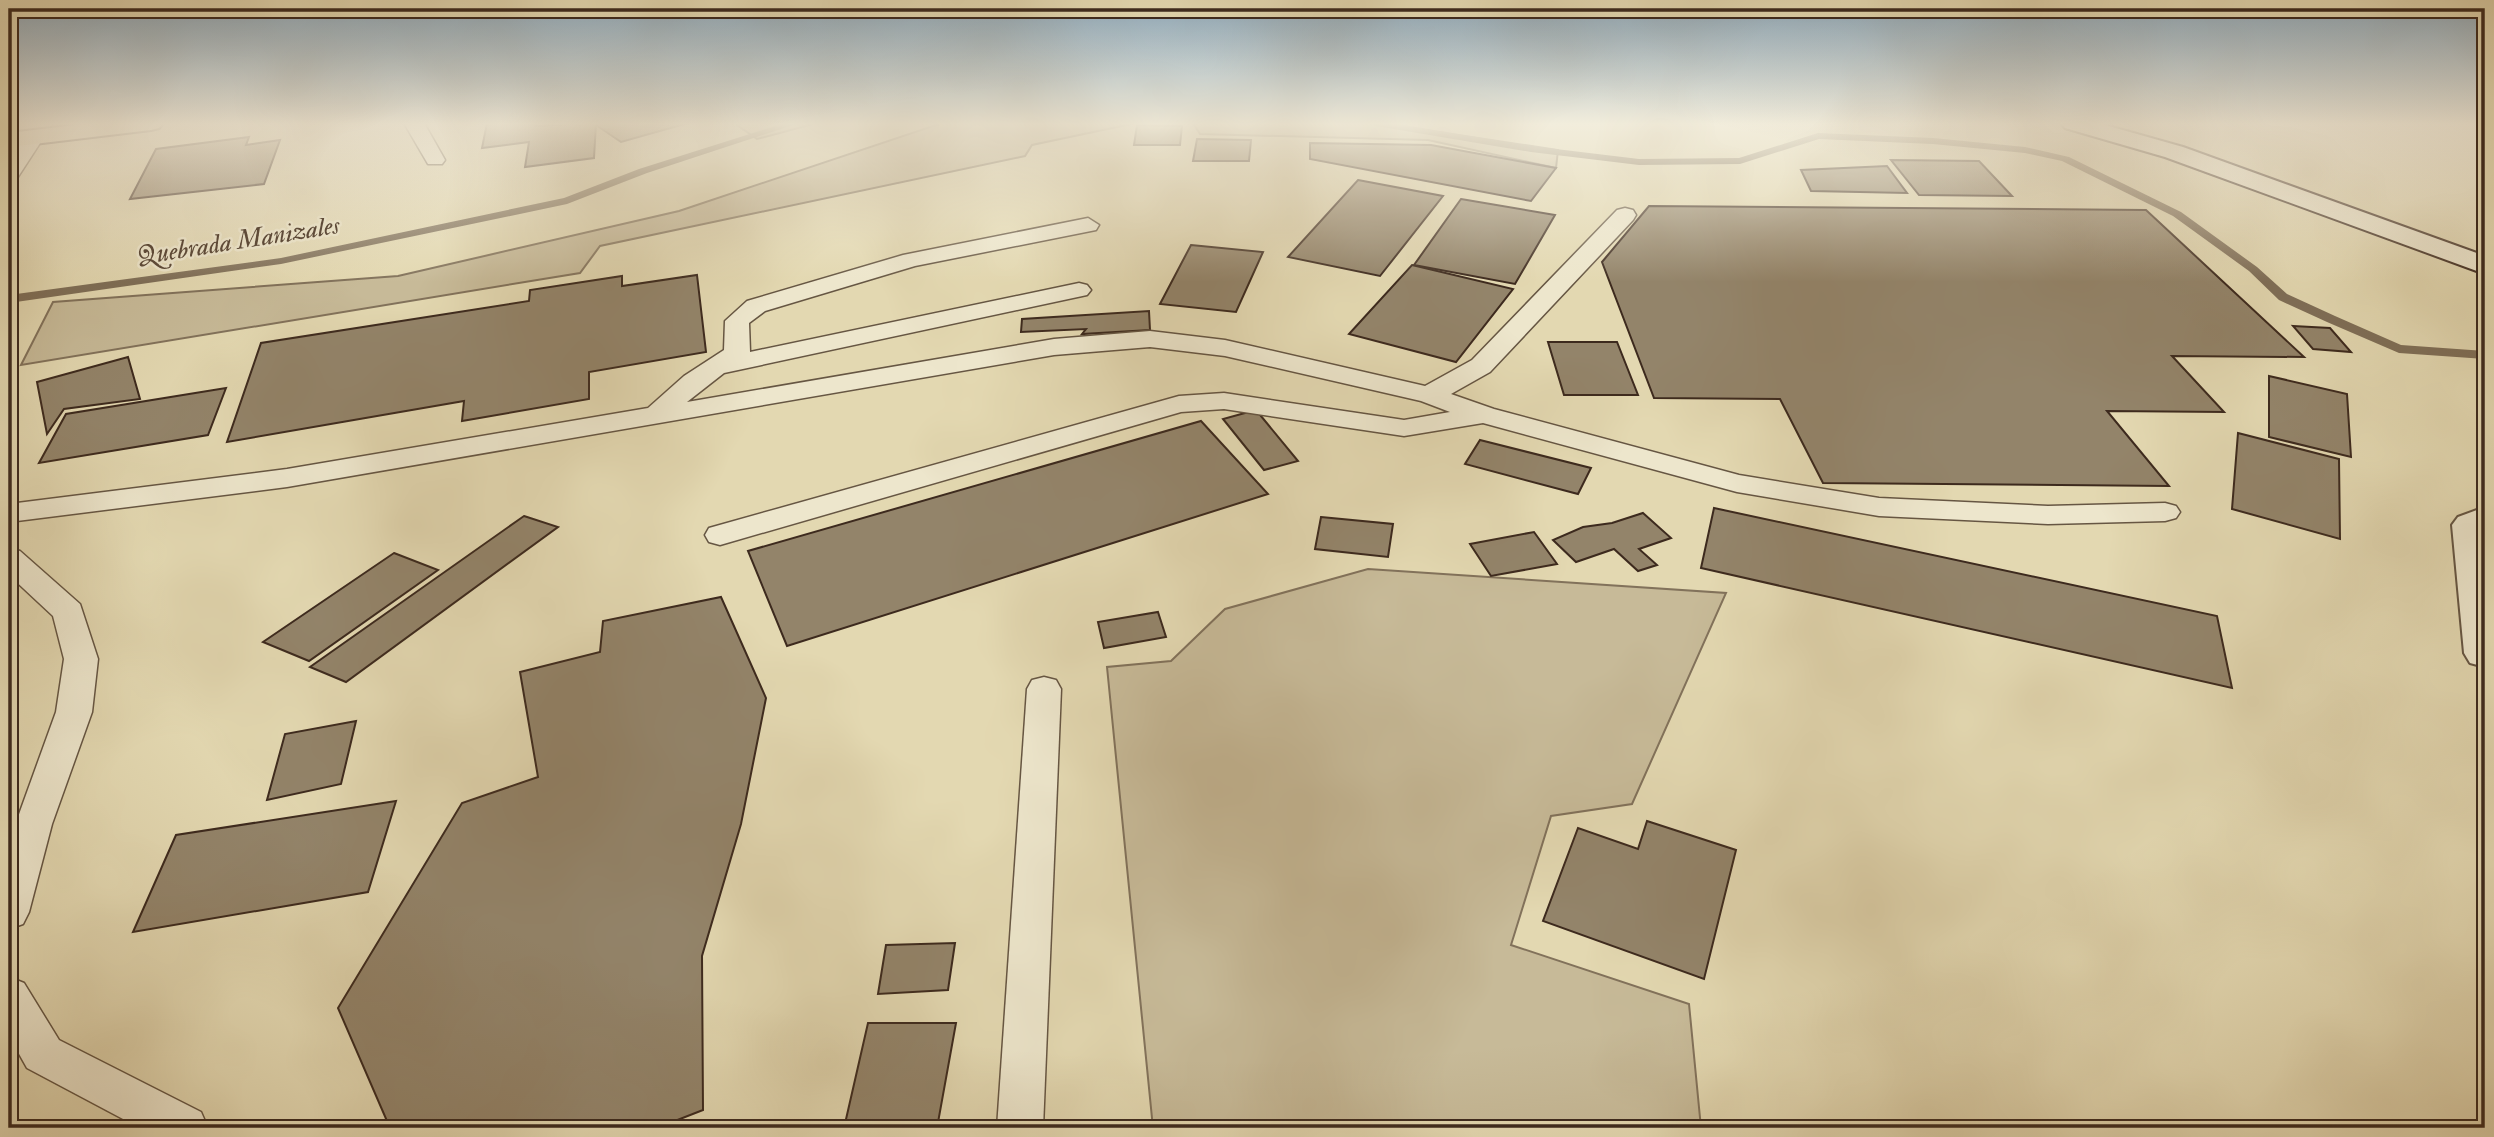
<svg xmlns="http://www.w3.org/2000/svg" width="2494" height="1137" viewBox="0 0 2494 1137" font-family="'IM FELL Double Pica',serif">
<rect width="100%" height="100%" fill="#e3d8b1"/>
<filter id="stains"><feTurbulence type="fractalNoise" baseFrequency=".00286" numOctaves="4"/><feColorMatrix values="0 0 0 0 .2 0 0 0 0 .09 0 0 0 0 .02 0 0 0 .5 -.17"/></filter>
<radialGradient id="worn" r=".72"><stop offset=".6" stop-color="#630" stop-opacity="0"/><stop offset="1" stop-color="#630" stop-opacity=".3"/></radialGradient>
<g fill="#c7ba98" stroke="#82725b" stroke-width="2">
<polygon points="734,123 817,123 757,139"/>
<polygon points="942,123 1136,123 1032,145 1025,156 600,246 580,273 21,365 53,302 398,276 679,211"/>
<polygon points="1193,123 1379,123 1558,150 1556,168 1428,140 1200,134"/>
<polygon points="1368,569 1726,593 1632,804 1551,816 1511,945 1689,1004 1701,1128 1153,1128 1107,667 1171,661 1225,609"/>
</g>
<g fill="none" stroke-linecap="round" stroke-linejoin="round">
<g fill="#7f6f58" fill-rule="evenodd">
<polygon points="785,123 799,123 647,173 567,204 281,264 9,303 9,295 281,258 564,198 639,169"/>
<polygon points="1371,123 1392,123 1531,146 1639,159 1739,158 1818,133 1933,138 2025,147 2069,157 2181,212 2257,267 2287,294 2335,316 2401,345 2485,351 2485,359 2399,353 2327,322 2279,300 2249,271 2173,216 2062,161 2025,153 1933,144 1819,139 1740,164 1639,165 1531,152 1376,126"/>
</g>
</g>
<g fill="#93846a" stroke="#3d2a1e" stroke-width="2">
<polygon points="487,123 535,123 535,126 596,123 594,158 525,167 529,142 482,148"/>
<polygon points="605,123 688,123 621,142 596,125"/>
<polygon points="1137,125 1182,126 1180,145 1134,145"/>
<polygon points="249,137 246,145 280,140 264,184 130,199 156,149"/>
<polygon points="1197,139 1251,140 1249,161 1193,161"/>
<polygon points="1310,143 1431,145 1556,168 1531,201 1310,159"/>
<polygon points="1891,160 1979,161 2012,196 1919,195"/>
<polygon points="1887,166 1907,193 1811,191 1801,170"/>
<polygon points="1358,180 1443,196 1380,276 1288,257"/>
<polygon points="1461,199 1555,215 1515,284 1414,265"/>
<polygon points="1649,206 2146,210 2304,357 2172,356 2224,412 2107,411 2169,486 1823,483 1780,399 1654,398 1602,262"/>
<polygon points="1191,245 1263,252 1236,312 1160,304"/>
<polygon points="1412,265 1513,289 1456,362 1349,334"/>
<polygon points="697,275 706,352 589,372 589,399 462,421 464,401 227,442 261,343 529,301 530,290 622,276 622,286"/>
<polygon points="1149,311 1150,330 1082,334 1086,329 1021,332 1022,319"/>
<polygon points="2293,326 2330,328 2351,352 2313,349"/>
<polygon points="1548,342 1617,342 1638,395 1564,395"/>
<polygon points="128,357 140,399 64,409 47,434 37,382"/>
<polygon points="2269,376 2347,394 2351,457 2269,437"/>
<polygon points="226,388 208,435 39,463 66,414"/>
<polygon points="1256,410 1298,461 1264,470 1223,419"/>
<polygon points="1201,421 1268,494 787,646 748,551"/>
<polygon points="2238,433 2339,459 2340,539 2232,509"/>
<polygon points="1480,440 1591,468 1578,494 1465,464"/>
<polygon points="1714,508 2217,616 2232,688 1701,568"/>
<polygon points="1643,513 1671,538 1639,549 1657,565 1638,571 1614,549 1576,562 1553,540 1583,527 1612,523"/>
<polygon points="524,516 558,527 346,682 310,667"/>
<polygon points="1321,517 1393,524 1388,557 1315,549"/>
<polygon points="1534,532 1557,564 1491,576 1470,544"/>
<polygon points="394,553 438,570 309,661 263,642"/>
<polygon points="721,597 766,698 741,824 702,956 703,1110 657,1128 390,1128 338,1008 462,803 538,777 520,672 600,652 603,621"/>
<polygon points="1158,612 1166,637 1104,648 1098,622"/>
<polygon points="356,721 341,784 267,800 285,734"/>
<polygon points="396,801 368,892 133,932 176,835"/>
<polygon points="1647,821 1736,850 1704,979 1543,921 1578,828 1638,849"/>
<polygon points="955,943 948,990 878,994 886,945"/>
<polygon points="868,1023 956,1023 937,1128 844,1128"/>
</g>
<g fill="none" stroke-linecap="round" stroke-linejoin="round">
<defs>
<g id="lane">
<polygon points="404,123 424,123 445,160 442,164 428,164"/>
<polygon points="34,131 44,137 16,180 9,182 9,160 27,133"/>
<polygon points="1625,208 1633,210 1636,215 1633,220 1490,372 1451,394 1494,409 1739,475 1879,498 2048,506 2165,503 2176,506 2180,512 2176,518 2165,521 2048,524 1879,516 1737,492 1483,423 1404,436 1224,409 1181,412 720,545 709,542 705,535 709,528 1179,396 1224,393 1404,420 1450,412 1421,401 1225,356 1150,347 1054,355 287,487 9,522 9,504 287,469 648,408 684,376 724,350 725,321 747,301 903,255 1088,218 1099,225 1096,230 915,266 765,311 749,323 750,352 1079,283 1087,285 1091,290 1087,295 724,373 687,402 1054,339 1150,331 1225,340 1425,386 1472,360 1617,210"/>
<polygon points="9,548 20,551 80,604 98,659 92,712 52,824 29,912 23,924 9,929 9,842 56,712 64,659 53,616 9,575"/>
<polygon points="1044,677 1056,680 1061,689 1043,1128 997,1128 1027,689 1032,680"/>
<polygon points="9,977 24,983 59,1040 201,1112 208,1128 140,1128 27,1068 9,1036"/>
</g>
<polygon id="street" points="2485,507 2485,667 2470,663 2464,653 2452,525 2458,517"/>
<polygon id="secondary" points="2061,123 2098,123 2183,147 2485,256 2485,274 2165,157 2065,128"/>
<polygon id="highway" points="92,123 163,123 159,128 151,130 9,147 9,133"/>
</defs>
<use href="#lane" stroke="#665643" stroke-width="3"/>
<use href="#street" stroke="#665643" stroke-width="4"/>
<use href="#secondary" stroke="#3d2a1e" stroke-width="4"/>
<use href="#highway" stroke="#3d2a1e" stroke-width="4"/>
<use href="#lane" fill="#ede6cc" fill-rule="evenodd"/>
<use href="#street" fill="#ede6cc" fill-rule="evenodd"/>
<use href="#secondary" fill="#ede6cc" fill-rule="evenodd"/>
<use href="#highway" fill="#e3d8b1" fill-rule="evenodd"/>
</g>
<linearGradient id="sky" x2="0" y2="1"><stop stop-color="#8fabbe"/><stop offset="0.44" stop-color="#f2eddc"/><stop offset="1" stop-color="#f2eddc" stop-opacity="0"/></linearGradient>
<rect width="2494" height="282" fill="url(#sky)"/>
<g text-anchor="middle" stroke-width="5" stroke-linejoin="round" paint-order="stroke">
<g font-size="26" font-style="italic" fill="#5e4c3b" stroke="#ede6cc">
<text transform="translate(238 240) rotate(-9)" y="9">Quebrada Manizales</text>
</g>
</g>
<rect width="2494" height="1137" fill="none" stroke="#e3d8b1" stroke-width="35"/>
<rect x="10" y="10" width="2473" height="1116" fill="none" stroke="#3d2a1e" stroke-width="3.5"/>
<rect x="18" y="18" width="2459" height="1102" fill="none" stroke="#3d2a1e" stroke-width="2"/>
<rect width="100%" height="100%" filter="url(#stains)"/>
<rect width="100%" height="100%" fill="url(#worn)"/>
</svg>
